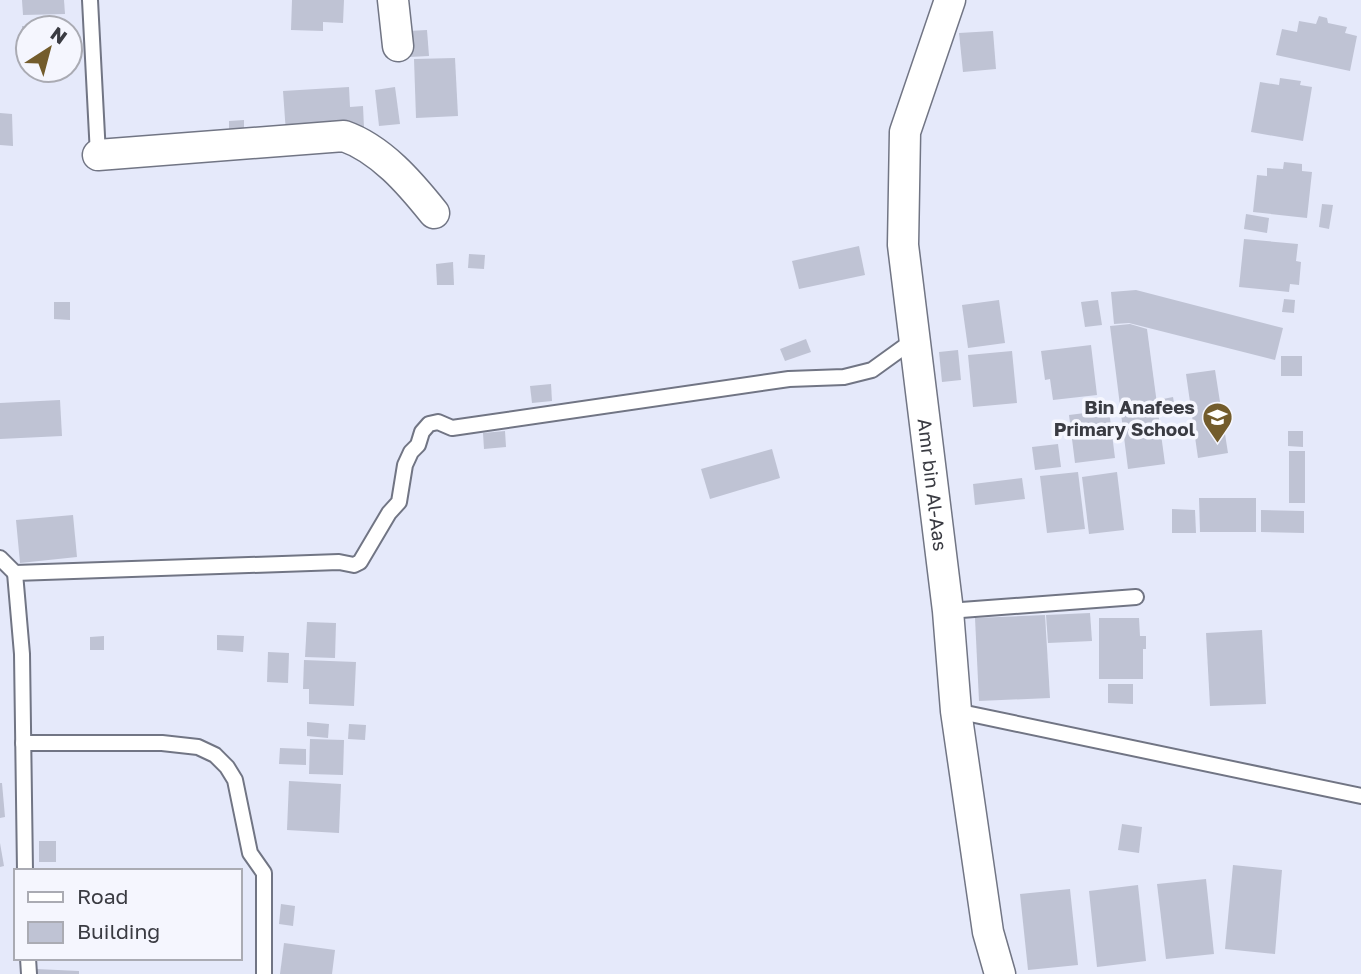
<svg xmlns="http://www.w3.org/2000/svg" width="1361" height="974" viewBox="0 0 1361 974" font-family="'Golos Text',sans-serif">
<rect width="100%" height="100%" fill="#e5e9fa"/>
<g fill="#bfc3d4">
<polygon points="22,0 64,0 65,14 23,15"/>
<polygon points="292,0 344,0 343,23 323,22 323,31 291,30"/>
<polygon points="1319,16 1327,18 1328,23 1347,27 1345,33 1357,36 1350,71 1276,55 1282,29 1297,32 1299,21 1316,24"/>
<rect x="22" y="26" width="6" height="38"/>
<polygon points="427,30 429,56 409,57 408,31"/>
<polygon points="993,31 996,69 963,72 959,33"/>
<polygon points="455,58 458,116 416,118 414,59"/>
<polygon points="1280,78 1301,81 1300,85 1312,87 1303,141 1251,132 1260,82 1279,85"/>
<polygon points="349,87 350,107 363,106 364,128 286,133 283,91"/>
<polygon points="395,87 400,124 379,126 375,90"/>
<polygon points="0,113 12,114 13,146 0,145"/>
<polygon points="244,120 244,137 229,137 229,121"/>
<polygon points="1284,162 1302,164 1302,171 1312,172 1307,218 1253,212 1257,175 1267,176 1267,168 1283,169"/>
<polygon points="1322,204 1333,205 1329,229 1319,227"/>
<polygon points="1246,214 1269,218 1267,233 1244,229"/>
<polygon points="1244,239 1298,244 1296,261 1301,262 1299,285 1290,284 1289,292 1239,287"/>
<polygon points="859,246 865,275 799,289 792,261"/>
<polygon points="469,254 485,255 484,269 468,268"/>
<polygon points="453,262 454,285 437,285 436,264"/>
<polygon points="1136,290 1283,328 1275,360 1129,323 1114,324 1111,292"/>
<polygon points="1284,299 1295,300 1294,313 1282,312"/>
<polygon points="999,300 1005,343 968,348 962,305"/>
<polygon points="1098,300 1102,325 1085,327 1081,302"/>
<polygon points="54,302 70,302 70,320 54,319"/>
<polygon points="1130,324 1147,329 1165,464 1128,469 1110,326"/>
<polygon points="806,339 811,352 785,361 780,349"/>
<polygon points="1091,345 1097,395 1053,400 1050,379 1045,380 1041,351"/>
<polygon points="958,350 961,380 942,382 939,352"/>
<polygon points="1012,351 1017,403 973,407 968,355"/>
<rect x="1281" y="356" width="21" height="20"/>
<polygon points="1215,370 1228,453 1198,458 1186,374"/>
<polygon points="551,384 552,401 532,403 530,386"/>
<polygon points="1173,397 1176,414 1161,416 1158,400"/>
<polygon points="60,400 62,436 0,439 0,403"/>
<polygon points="1109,410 1115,458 1075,463 1069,415"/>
<polygon points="505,431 506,447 484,449 483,433"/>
<polygon points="1288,431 1303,431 1303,447 1288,446"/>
<polygon points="1058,444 1061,467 1035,470 1032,447"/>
<polygon points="772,449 780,478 710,499 701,469"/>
<rect x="1289" y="451" width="16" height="52"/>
<polygon points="1078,472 1085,529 1047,533 1040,476"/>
<polygon points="1117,472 1124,530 1089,534 1082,477"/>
<polygon points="1022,478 1025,499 975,505 973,484"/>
<polygon points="1199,498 1256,498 1256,532 1200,532"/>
<polygon points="1172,509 1195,510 1196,533 1172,533"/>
<polygon points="1261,510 1304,511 1304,533 1261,532"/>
<polygon points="73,515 77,557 20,563 16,520"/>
<polygon points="1090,613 1092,641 1048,643 1046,615"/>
<polygon points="1045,615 1050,698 979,701 975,618"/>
<polygon points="1099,618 1139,618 1140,636 1146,636 1146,649 1143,649 1143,679 1099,679"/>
<polygon points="307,622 336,623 335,658 305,657"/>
<polygon points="1262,630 1266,704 1210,706 1206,633"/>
<polygon points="217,635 244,636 243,652 217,650"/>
<polygon points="104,636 104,650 90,650 90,637"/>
<polygon points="268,652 289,653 288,683 267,682"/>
<polygon points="304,660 356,662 354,706 309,704 309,689 303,689"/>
<polygon points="1108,684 1133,684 1133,704 1108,703"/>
<polygon points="307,722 329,724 328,738 307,736"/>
<polygon points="349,724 366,725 365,740 348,739"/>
<polygon points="310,739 344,740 343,775 309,774"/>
<polygon points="280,748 306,749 306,765 279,764"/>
<polygon points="289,781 341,784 339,833 287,830"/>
<polygon points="0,783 2,783 5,817 0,818"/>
<polygon points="1122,824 1142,827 1139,853 1118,850"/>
<rect x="39" y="841" width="17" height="21"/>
<polygon points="0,843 4,866 0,867"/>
<polygon points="1233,865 1282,870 1275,954 1225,949"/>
<polygon points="1206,879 1214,954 1166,959 1157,884"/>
<polygon points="1138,885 1146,961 1097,967 1089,891"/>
<polygon points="1070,889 1078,965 1028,970 1020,894"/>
<polygon points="281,904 295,906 293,926 279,924"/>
<polygon points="284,943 335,950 332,974 280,974"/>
<polygon points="36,969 79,971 79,974 36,974"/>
</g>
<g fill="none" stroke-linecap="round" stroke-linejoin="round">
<defs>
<g id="service">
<polyline points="90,0 98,155"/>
<polyline points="0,558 15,573"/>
<polyline points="948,611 1136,597"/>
<polyline points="956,711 1361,796"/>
<polyline points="23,743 162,743 198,747 215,755 227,767 235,780 250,853 264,873 264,974"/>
<polyline points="25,871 22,654 15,573 339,562 354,565 360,562 389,513 399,502 405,465 411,452 418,445 422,432 429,424 438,422 452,428 789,379 844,377 872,370 915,339"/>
<polyline points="28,958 29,974"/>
</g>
<g id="minor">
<polyline points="393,0 398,46"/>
<path id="s1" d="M950,0L905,132L903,245L948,611L956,711L988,932L1000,974"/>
<path d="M98,155L344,136C381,149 410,183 434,213"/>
</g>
</defs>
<use href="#service" stroke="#717584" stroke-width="18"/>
<use href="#minor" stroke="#717584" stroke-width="33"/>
<use href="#service" stroke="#fff" stroke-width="14"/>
<use href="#minor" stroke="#fff" stroke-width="30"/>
</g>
<defs>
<symbol id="school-pin" viewBox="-11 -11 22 30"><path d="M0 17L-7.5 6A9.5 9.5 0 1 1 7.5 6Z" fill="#735c2c" stroke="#f5f6fe"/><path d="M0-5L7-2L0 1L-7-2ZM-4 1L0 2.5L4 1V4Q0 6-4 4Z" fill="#fff"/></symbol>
</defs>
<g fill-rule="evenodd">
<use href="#school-pin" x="1200" y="400" width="35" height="47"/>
</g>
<g text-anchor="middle" stroke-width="7" stroke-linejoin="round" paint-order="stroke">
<g font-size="19" font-weight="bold" fill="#3a3b42" stroke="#f5f6fe" text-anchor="end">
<text x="1195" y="414">Bin Anafees<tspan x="1195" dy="22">Primary School</tspan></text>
</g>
<g font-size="19" fill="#3a3b42" stroke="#f5f6fe">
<text dy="7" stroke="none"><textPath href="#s1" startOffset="494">Amr bin Al-Aas</textPath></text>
</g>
</g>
<rect x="14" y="869" width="228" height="91" fill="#f5f6fe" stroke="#aaabb3" stroke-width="2"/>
<rect x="28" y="892" width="35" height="10" fill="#ffffff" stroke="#aaabb3" stroke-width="2"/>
<text x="77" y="904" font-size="21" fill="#3a3b42">Road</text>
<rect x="28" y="922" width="35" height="21" fill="#bfc3d4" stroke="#aaabb3" stroke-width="2"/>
<text x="77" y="939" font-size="21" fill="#3a3b42">Building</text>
<g transform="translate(49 49) rotate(36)"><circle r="33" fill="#f5f6fe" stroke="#aaabb3" stroke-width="2"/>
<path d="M0-5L12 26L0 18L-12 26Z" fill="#735c2c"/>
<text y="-10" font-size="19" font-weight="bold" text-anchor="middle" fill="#3a3b42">N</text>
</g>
</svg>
